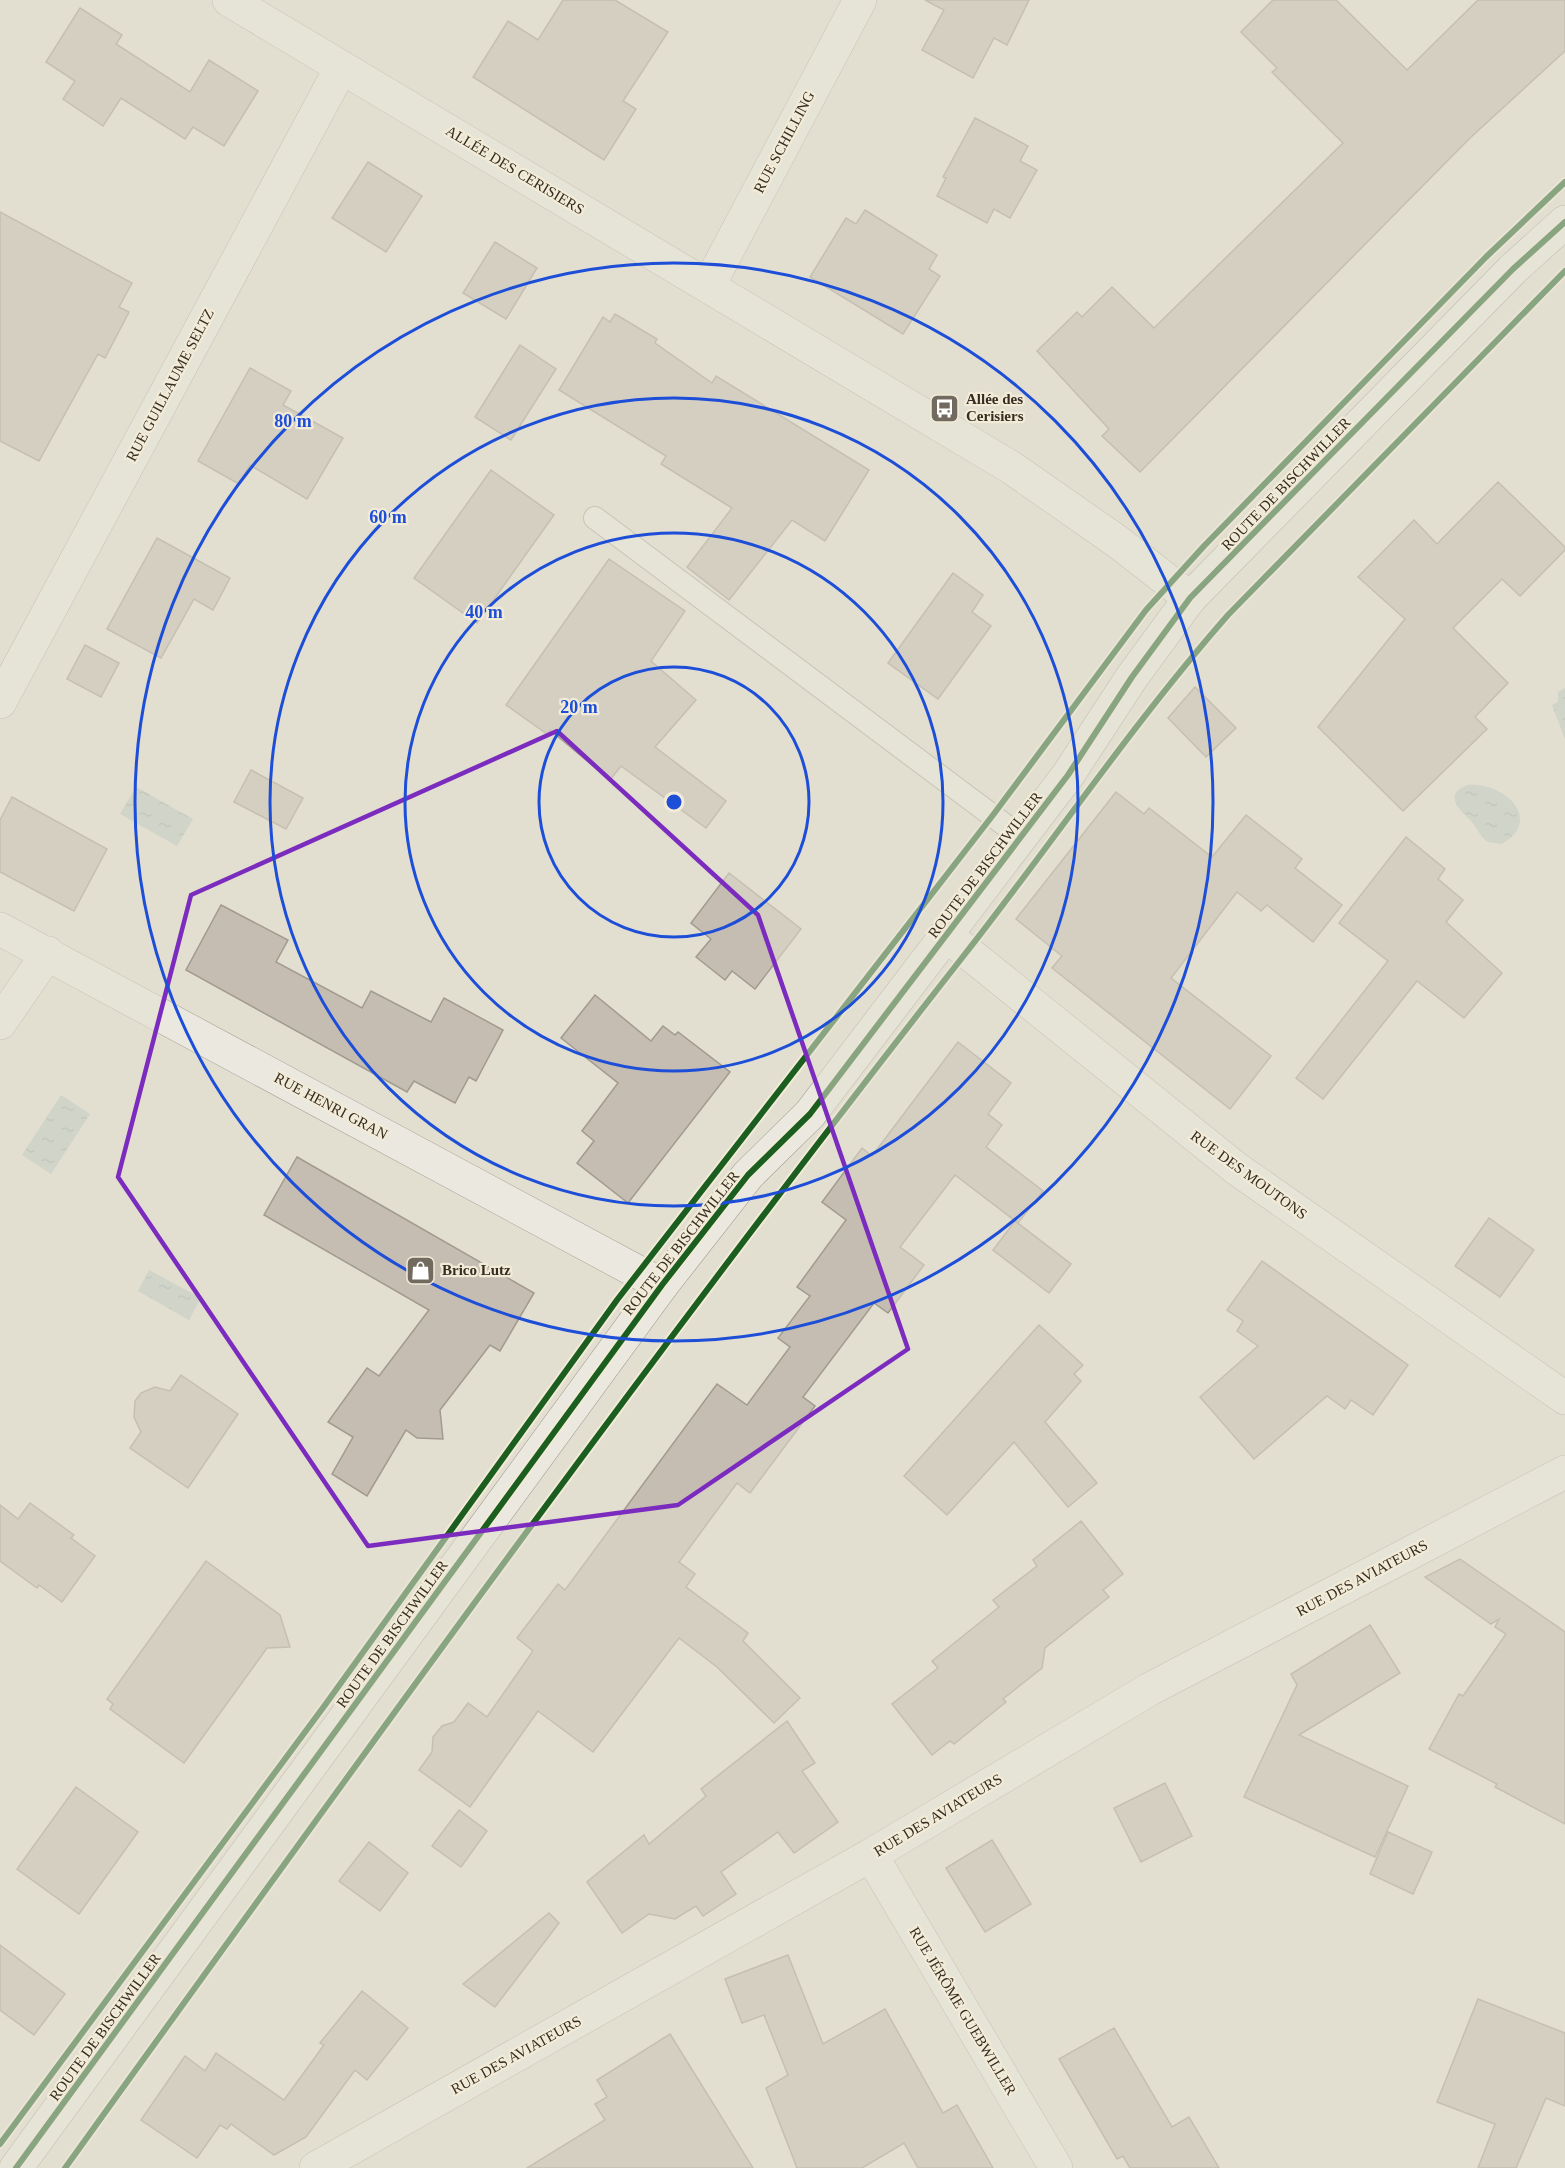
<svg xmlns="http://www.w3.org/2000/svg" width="1565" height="2168" viewBox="0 0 1565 2168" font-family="'Times New Roman',serif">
<defs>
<pattern id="water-ripples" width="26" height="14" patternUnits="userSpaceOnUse" patternTransform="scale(1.5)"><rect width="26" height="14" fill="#bac8c0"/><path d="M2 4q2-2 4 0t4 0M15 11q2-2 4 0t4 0" fill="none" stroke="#a0aca5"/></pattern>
</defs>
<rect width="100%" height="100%" fill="#e2ded0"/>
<g fill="url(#water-ripples)">
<polygon points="1565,688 1565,739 1552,705 1558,702 1558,692"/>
<path d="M1468,785C1504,782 1544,819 1502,844L1488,842C1480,837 1478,829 1472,822C1463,812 1440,795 1468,785Z"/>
<polygon points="136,787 193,819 177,846 120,814"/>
<polygon points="61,1095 90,1114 51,1174 22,1155"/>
<polygon points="149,1270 201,1298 189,1320 138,1291"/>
</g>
<g fill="#c5bdb1" stroke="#a29a8f" stroke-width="1.5">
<polygon points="563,0 615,0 668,32 623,101 636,109 604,160 473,77 508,21 538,40"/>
<polygon points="925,0 1029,0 1007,45 994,38 973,78 922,50 944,10"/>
<polygon points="1273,0 1336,0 1407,70 1478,0 1565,0 1565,51 1470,138 1140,472 1102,436 1109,429 1037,351 1077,312 1082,317 1112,287 1154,328 1343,143 1272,72 1277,68 1241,32"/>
<polygon points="80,8 122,35 116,44 190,92 209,60 258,91 224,146 193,127 185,139 121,98 103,126 63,99 75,81 46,62"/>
<polygon points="975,118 1028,146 1020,161 1037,170 1010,218 994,209 987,223 937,196 946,178 943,177"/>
<polygon points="368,162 422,196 386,252 332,218"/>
<polygon points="865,210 937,255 929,269 940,276 903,334 810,277 846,218 856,224"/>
<polygon points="0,212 132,283 119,307 129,312 105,358 98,354 39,461 0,441"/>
<polygon points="495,242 537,268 506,319 463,293"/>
<polygon points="615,314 657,339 655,343 712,383 716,376 869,470 825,541 792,520 729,600 687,567 732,508 661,464 666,456 559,390 603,317 610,322"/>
<polygon points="520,345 556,369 511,440 475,417"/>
<polygon points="250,368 291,391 283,405 343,438 307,499 250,465 239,484 198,461"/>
<polygon points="491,470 554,515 477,623 414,578"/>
<polygon points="1498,482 1565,547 1565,550 1520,596 1502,579 1453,628 1508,683 1475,717 1487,729 1403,811 1318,727 1405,619 1358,577 1414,520 1437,544"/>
<polygon points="157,538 230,578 213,610 194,599 161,658 107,629"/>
<polygon points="609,559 685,611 651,661 696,700 655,747 726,801 706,828 621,766 610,780 550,730 547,734 506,705"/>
<polygon points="953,573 983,595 972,612 991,626 938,699 888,663"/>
<polygon points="85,645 119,663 101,697 67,679"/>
<polygon points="1195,687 1236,728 1206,757 1168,718"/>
<polygon points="251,770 303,798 286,829 234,802"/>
<polygon points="1116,792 1144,814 1149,808 1212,857 1246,815 1302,859 1295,868 1342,905 1313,942 1267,905 1261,911 1237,892 1171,978 1271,1056 1230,1109 1052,968 1062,956 1016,919"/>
<polygon points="12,797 107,849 74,911 0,872 0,820"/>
<polygon points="1406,837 1445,869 1438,879 1463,900 1446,922 1502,973 1464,1018 1417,981 1323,1099 1296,1078 1388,961 1339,923"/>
<polygon points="729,873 801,929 755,989 732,971 725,980 696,957 711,939 691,923"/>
<polygon points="221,905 288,940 276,962 362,1008 371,991 431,1022 444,998 503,1030 476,1081 469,1077 455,1103 414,1081 407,1092 186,970"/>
<polygon points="595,995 651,1041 663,1026 675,1035 678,1032 730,1072 628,1203 577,1163 594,1141 582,1131 618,1083 561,1038"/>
<polygon points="958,1042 1011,1083 988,1114 1002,1125 986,1147 1043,1191 1018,1223 955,1175 900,1247 924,1265 888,1313 874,1303 803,1397 815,1406 750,1493 737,1483 679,1562 695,1574 686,1587 748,1633 743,1641 800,1698 774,1723 717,1667 679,1638 593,1752 538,1711 470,1807 419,1770 432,1752 433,1737 442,1726 454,1722 468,1703 487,1717 533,1651 517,1638 558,1584 565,1590 717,1384 747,1405 790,1347 778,1338 810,1296 797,1287 846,1220 822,1202 862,1148 872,1156"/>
<polygon points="297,1157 534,1293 500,1351 490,1345 440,1410 443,1439 417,1438 406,1430 367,1496 332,1474 353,1437 328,1422 367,1368 379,1376 429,1310 264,1215"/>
<polygon points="1489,1218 1534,1250 1500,1297 1455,1266"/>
<polygon points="1015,1221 1071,1264 1049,1293 993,1250"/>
<polygon points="1262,1261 1408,1365 1373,1415 1351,1400 1345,1409 1327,1396 1254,1459 1200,1397 1258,1346 1237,1331 1243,1321 1227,1310"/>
<polygon points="1039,1325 1083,1365 1074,1374 1081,1381 1045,1422 1097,1483 1068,1507 1014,1442 947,1515 904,1476"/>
<polygon points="181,1375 238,1414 188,1488 130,1448 141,1432 134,1417 135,1401 141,1393 155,1387 170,1391"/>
<polygon points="30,1503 74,1535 71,1538 95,1556 62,1602 39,1585 37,1588 0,1561 0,1505 18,1519"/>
<polygon points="1081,1521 1123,1574 1103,1590 1109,1597 1045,1648 1042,1668 1003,1699 1006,1702 954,1744 950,1741 932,1755 892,1704 938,1668 932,1661 999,1607 993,1600 1037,1566 1033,1560"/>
<polygon points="1460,1559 1565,1632 1565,1824 1495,1787 1497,1784 1429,1749 1459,1694 1463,1696 1506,1634 1495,1627 1499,1619 1491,1624 1425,1577"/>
<polygon points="206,1561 280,1615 290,1647 267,1648 184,1763 110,1709 113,1704 107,1699"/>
<polygon points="1370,1625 1400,1673 1299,1735 1408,1786 1375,1857 1244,1797 1297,1685 1291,1674"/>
<polygon points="787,1721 815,1763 802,1771 838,1822 794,1853 778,1832 721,1872 736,1894 703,1916 696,1906 675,1919 649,1914 622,1933 587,1882 644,1835 649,1844 706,1796 701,1789"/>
<polygon points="1165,1783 1192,1836 1141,1862 1114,1808"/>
<polygon points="76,1787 138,1832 79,1914 17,1869"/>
<polygon points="459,1810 487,1831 461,1867 432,1846"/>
<polygon points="1388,1832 1432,1852 1413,1894 1370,1874"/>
<polygon points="992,1840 1031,1904 985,1932 946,1868"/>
<polygon points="369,1842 408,1873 380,1911 339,1881"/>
<polygon points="549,1913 559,1923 495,2007 463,1984"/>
<polygon points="0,1945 65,1994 34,2035 0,2010"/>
<polygon points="788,1955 823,2044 885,2009 943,2113 957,2105 993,2168 918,2168 904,2143 862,2168 797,2168 766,2088 788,2075 764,2015 742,2023 725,1979"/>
<polygon points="362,1991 408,2028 367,2080 355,2070 306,2137 274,2155 231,2124 227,2129 220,2125 197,2158 141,2120 185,2056 205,2071 216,2053 284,2100 324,2045 320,2043"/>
<polygon points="1478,1999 1565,2033 1565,2106 1546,2098 1516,2168 1478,2168 1495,2124 1437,2102"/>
<polygon points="1114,2028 1172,2127 1189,2117 1219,2168 1130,2168 1123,2156 1117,2159 1059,2059"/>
<polygon points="670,2034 753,2168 527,2168 605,2120 595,2104 607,2097 597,2080"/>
</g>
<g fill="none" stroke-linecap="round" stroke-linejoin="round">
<defs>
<polyline id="lane" points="595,518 1021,837"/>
<g id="street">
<polyline points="229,0 1012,468 1118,542 1190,598"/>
<polyline points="709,285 860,0"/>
<polyline points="0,702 341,68"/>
<polyline points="0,929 662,1285"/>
<polyline points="946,935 1237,1169 1565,1398"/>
<polyline points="0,1023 48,953"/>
<polyline points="871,1855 1056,2168"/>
<polyline points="316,2168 871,1855 1150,1689 1565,1472"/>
</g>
<polyline id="secondary" points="16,2168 662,1285 748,1175 810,1114 1068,775 1132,677 1190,598 1513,269 1565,222"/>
</defs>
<use href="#lane" stroke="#a8a399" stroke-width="24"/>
<use href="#street" stroke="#a8a399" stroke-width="34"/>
<use href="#secondary" stroke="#989388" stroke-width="34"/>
<use href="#lane" stroke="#ebe8e0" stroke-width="22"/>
<use href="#street" stroke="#ebe8e0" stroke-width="33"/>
<use href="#secondary" stroke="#ebe8e0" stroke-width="33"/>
<defs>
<g id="cycleway">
<polyline points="0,2144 325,1705 617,1300 993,815 1146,610 1204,546 1486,257 1565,182"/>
<polyline points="16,2168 662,1285 748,1175 810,1114 1068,775 1132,677 1190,598 1513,269 1565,222"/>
<path d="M65,2168C359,1760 654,1350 965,954C1053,842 1134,722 1228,615L1565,271"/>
</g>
</defs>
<use href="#cycleway" stroke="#f2ebd8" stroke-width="10"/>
<use href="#cycleway" stroke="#1b5e20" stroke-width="6"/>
</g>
<path d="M0 0H1565V2168H0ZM557,731L758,915L908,1349L678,1505L368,1546L118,1177L191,895Z" fill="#e2ded0" fill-opacity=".55" fill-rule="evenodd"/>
<path fill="none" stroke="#7b2cbf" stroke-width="4.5" stroke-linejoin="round" d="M557,731L758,915L908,1349L678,1505L368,1546L118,1177L191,895Z"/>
<g fill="none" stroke="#1d4ed8" stroke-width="3">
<circle cx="674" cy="802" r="135"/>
<circle cx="674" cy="802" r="269"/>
<circle cx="674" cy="802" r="404"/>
<circle cx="674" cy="802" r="539"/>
</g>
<defs>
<symbol id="bus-square" viewBox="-11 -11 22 22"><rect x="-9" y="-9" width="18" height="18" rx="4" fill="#726a5e" stroke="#f2ebd8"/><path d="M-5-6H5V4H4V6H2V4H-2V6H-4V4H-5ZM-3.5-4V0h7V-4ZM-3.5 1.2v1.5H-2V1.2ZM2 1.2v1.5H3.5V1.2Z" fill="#fff"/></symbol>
<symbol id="shop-square" viewBox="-11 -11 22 22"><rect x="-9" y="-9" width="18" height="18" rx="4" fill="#726a5e" stroke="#f2ebd8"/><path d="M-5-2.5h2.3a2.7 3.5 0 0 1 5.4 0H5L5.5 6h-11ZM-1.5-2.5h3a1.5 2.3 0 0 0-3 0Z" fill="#fff"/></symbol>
</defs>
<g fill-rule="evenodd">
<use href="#bus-square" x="928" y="392" width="33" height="33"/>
<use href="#shop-square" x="404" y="1254" width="33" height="33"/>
</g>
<g text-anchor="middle" stroke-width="4.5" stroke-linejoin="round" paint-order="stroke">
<g font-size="15" fill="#362c21" stroke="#f2ebd8">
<text transform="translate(784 142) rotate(-62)" y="5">RUE SCHILLING</text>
<text transform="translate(515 170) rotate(31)" y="5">ALLÉE DES CERISIERS</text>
<text transform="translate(170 385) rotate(-62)" y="5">RUE GUILLAUME SELTZ</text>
<text transform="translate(1286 484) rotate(-46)" y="5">ROUTE DE BISCHWILLER</text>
<text transform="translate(985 865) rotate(-53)" y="5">ROUTE DE BISCHWILLER</text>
<text transform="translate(331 1106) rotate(28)" y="5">RUE HENRI GRAN</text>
<text transform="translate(1249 1175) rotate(36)" y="5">RUE DES MOUTONS</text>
<text transform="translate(681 1243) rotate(-52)" y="5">ROUTE DE BISCHWILLER</text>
<text transform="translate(1362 1578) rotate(-28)" y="5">RUE DES AVIATEURS</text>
<text transform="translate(392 1634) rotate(-54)" y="5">ROUTE DE BISCHWILLER</text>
<text transform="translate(938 1815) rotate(-31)" y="5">RUE DES AVIATEURS</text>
<text transform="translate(963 2011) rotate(59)" y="5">RUE JÉRÔME GUEBWILLER</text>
<text transform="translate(105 2027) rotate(-54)" y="5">ROUTE DE BISCHWILLER</text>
<text transform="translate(516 2055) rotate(-29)" y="5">RUE DES AVIATEURS</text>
</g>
<g font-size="15" font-weight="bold" fill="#362c21" stroke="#f2ebd8" text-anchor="start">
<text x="966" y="404">Allée des<tspan x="966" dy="17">Cerisiers</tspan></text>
<text x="442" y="1275">Brico Lutz</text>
</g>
</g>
<circle cx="674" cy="802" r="9" fill="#1d4ed8" stroke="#f2ebd8" stroke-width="3"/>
<g font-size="18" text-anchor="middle" font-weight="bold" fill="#1d4ed8" stroke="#f2ebd8" stroke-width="4.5" stroke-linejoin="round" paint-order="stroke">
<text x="293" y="427">80 m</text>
<text x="388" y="523">60 m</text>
<text x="484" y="618">40 m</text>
<text x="579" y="713">20 m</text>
</g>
</svg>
